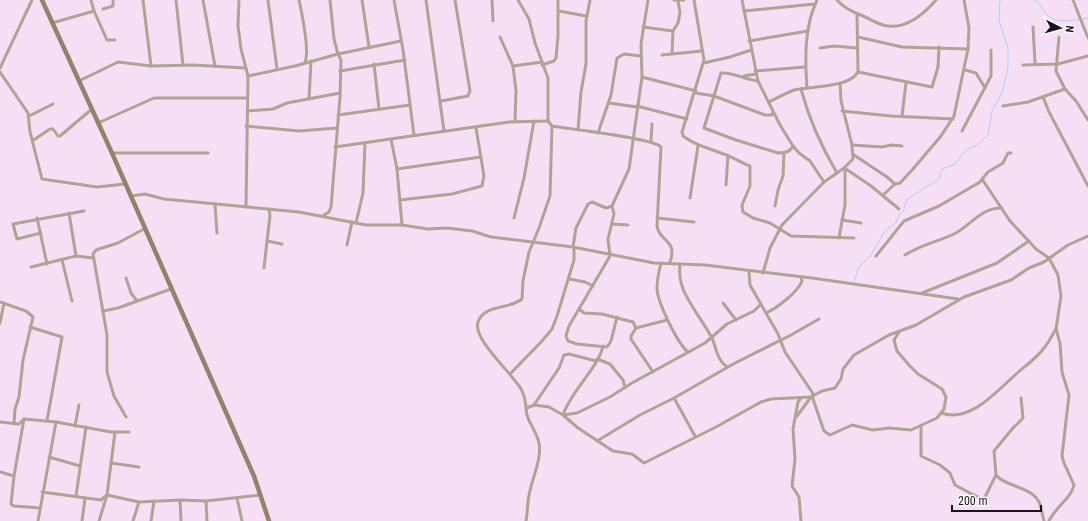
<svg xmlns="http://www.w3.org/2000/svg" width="1088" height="521" viewBox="0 0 1088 521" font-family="'Roboto Condensed',sans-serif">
<rect width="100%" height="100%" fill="#f6dff4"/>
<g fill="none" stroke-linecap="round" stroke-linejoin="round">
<g stroke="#accff1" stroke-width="1">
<path d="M1035,0C1042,4 1041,9 1046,14C1056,25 1075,20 1088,18"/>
<polyline points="854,281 859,267 871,255 885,231 896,223 899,215 904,210 905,203 909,198 939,179 942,169 955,164 966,150 977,145 988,135 992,111 1003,91 1008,67 1008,48 999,20 1000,0"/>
</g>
<g stroke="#b0a393" stroke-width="3">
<polyline points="91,0 94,11 107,40 115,40"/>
<polyline points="143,0 151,66"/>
<polyline points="176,0 183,65"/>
<polyline points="203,0 215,66"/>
<polyline points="239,0 238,26 241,49 248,76 246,207"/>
<polyline points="268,0 277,69"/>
<path d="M299,0C302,14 310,51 305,62"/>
<polyline points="362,0 369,47"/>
<polyline points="394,0 403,50 414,135"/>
<polyline points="426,0 444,131"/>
<polyline points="492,0 493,21"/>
<path d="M518,0L529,19L535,43L548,78V121L552,126C569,129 654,138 661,147L657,226C659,242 678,239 670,262"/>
<polyline points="674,0 684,0"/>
<path d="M694,0L704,60L682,132L683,136C697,146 705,147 721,153C731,156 740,162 750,166V186L742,205L743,212L753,218L770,223L791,236L854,238"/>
<polyline points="742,0 758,81 780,125 793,146 799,153 810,161 824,182"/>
<path d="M837,0C843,7 855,13 863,16C870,19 876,23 883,25C904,31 923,15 936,0"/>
<polyline points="1073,0 1088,38"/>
<polyline points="103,9 113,6 113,0"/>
<polyline points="559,11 586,16"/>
<polyline points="744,11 815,4"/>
<polyline points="52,23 94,11"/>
<polyline points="643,27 673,31"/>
<polyline points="1033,27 1035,63"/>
<polyline points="500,37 513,66"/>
<polyline points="858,37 902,47 968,49"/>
<polyline points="1059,37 1056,71 1065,89 1076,101 1088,120"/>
<polyline points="749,41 808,31"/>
<polyline points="820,48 834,46 857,48"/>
<polyline points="672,53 673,31 678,23 680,13 678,1"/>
<polyline points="662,55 702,51"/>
<polyline points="704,63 730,57 751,50"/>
<polyline points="374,64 379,109"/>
<polyline points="542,65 554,61 556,58 558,36 558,0"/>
<polyline points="1023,65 1058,64 1088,56"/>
<polyline points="0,68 32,0"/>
<polyline points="965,70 976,73 985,88"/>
<polyline points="340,71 405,60"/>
<polyline points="755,71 805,67"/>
<polyline points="0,72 28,113 30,132 42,179 97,187 125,184"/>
<polyline points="858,72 932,87 938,67 939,47"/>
<polyline points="248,76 295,66 338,54 401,41"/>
<polyline points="744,76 756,74"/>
<polyline points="642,77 696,91"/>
<polyline points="79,81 118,62 151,66 193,65 245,68"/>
<path d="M758,81C745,80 734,72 721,73L704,128L736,140L778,153C785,153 790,152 793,146"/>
<path d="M807,88C805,59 804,27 817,0"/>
<path d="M801,89C809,119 821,146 837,173"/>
<polyline points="696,93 714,96 765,115 772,115 773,112"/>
<polyline points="1043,97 1049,112 1088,186"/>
<polyline points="309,99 311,61"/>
<polyline points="441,101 468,96 470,91 455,0"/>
<path d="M769,102C777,98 786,93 794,90C811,86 849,88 858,72L857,14"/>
<polyline points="609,103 637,107"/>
<polyline points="637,106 687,119"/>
<polyline points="1003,106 1028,102 1065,89"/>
<polyline points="247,111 273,109 287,103 340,93"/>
<polyline points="842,111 891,116 953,119"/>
<polyline points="338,115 410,105"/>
<polyline points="29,116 53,104"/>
<polyline points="902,116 906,83"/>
<polyline points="515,121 516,91 513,66 542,62"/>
<polyline points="98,123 154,98 247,98"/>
<polyline points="246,126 299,131 337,128"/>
<polyline points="578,130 581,92 586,64 586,21 590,0"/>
<polyline points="962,131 991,76 991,50"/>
<polyline points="598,133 611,95 617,58 624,54 641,56"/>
<polyline points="391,139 397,169 402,225"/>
<polyline points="32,141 50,129 53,129 58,136 60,136 92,109"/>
<polyline points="651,141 652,124"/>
<polyline points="852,145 882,147 891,145 902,146"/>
<polyline points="335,147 509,122 548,121"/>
<polyline points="112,153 208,153"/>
<polyline points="854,155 887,177 895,184"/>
<polyline points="397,169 481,157"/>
<polyline points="846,169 871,186 899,209"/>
<path d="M982,179L1010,221L1036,249L1049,258L1058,275L1061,296L1056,329L1060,343L1062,372L1069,395L1062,456L1064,463L1074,485C1071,499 1056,506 1049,521"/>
<polyline points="726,185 728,156"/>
<polyline points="883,195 895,184 900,183 913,169 941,136 954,116 968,49 969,28 964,0"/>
<polyline points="131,196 145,194 164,199 299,212 366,225 402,225 428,229 447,228 472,231 491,237 573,247 654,263 705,265 812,278 958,299"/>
<polyline points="690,198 698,146"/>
<polyline points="400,200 452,194 482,186 484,176 476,128"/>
<polyline points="215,204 217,233"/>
<polyline points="775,206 778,190 783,176 784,153"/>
<polyline points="269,209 270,216 267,241 282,244"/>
<polyline points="69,213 76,256"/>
<polyline points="324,215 329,212 331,207 340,97 341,60 338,54 334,39 330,0"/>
<polyline points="37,218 47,264"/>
<polyline points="514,218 524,178 534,121"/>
<polyline points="657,218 694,222"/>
<polyline points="842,220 861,223"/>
<polyline points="356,223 363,193 365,143"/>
<polyline points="612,224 628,225"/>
<polyline points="41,233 17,239 13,224 84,211"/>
<polyline points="839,238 845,205 845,169"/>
<polyline points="347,245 352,222"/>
<polyline points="573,247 576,228 588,204 592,202 606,208 612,206"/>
<path d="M905,255C920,245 937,242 954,234C970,226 982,207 1002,208"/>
<polyline points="876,256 904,221 939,206 980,182 988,172 1003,163 1008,153 1011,153"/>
<polyline points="62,260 72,301"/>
<path d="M661,263C659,271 657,280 657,288C657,301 677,343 688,352"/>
<path d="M680,264C679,272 680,281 683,289C690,306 703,321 712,338C716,346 717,362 728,367"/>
<polyline points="31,267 76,256 93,258"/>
<polyline points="264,268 267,241"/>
<polyline points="749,272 750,285 778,334 785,352 814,395"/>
<polyline points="763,273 770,248 782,225 824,182 844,168 853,159 852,145 841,101 840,83"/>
<polyline points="126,278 131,293 137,301"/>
<polyline points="569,279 585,282 593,286"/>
<polyline points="922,293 997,263 1029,241"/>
<polyline points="0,302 26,311 33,317 23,360 19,397 15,409 14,424"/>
<polyline points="723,303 736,320"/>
<polyline points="579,309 584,313 602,314 633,322 636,328 631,336 631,339 653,372"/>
<polyline points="103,311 118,308 171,289"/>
<path d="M766,313C777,308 798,292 802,281L801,277"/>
<polyline points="617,317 611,341 607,347 577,344 568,341 566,336 569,326 610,256 608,239 614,214 612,206 629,169 642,77 641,44 648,0"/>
<polyline points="0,323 4,303"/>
<polyline points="30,327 62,337 47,421"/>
<polyline points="636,328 667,320"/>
<path d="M603,346C599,367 570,392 563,415L577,413L610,397L632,383L705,343L727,324L754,311L761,304"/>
<polyline points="597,359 610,364 623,380 625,388"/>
<polyline points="510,374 542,341 552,329 557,316 574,260 574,249"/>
<polyline points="812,396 824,431 830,435 852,425 873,430 889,428 911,430 937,418 944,409 946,397 942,389 918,374 909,365 897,351 894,340 899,332"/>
<polyline points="674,398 695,436"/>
<polyline points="534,405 559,368 564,355 569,354 596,361"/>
<polyline points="527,408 534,405 549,407 563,415 578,428 613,451 632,454 644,463 716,427 761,402 771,399 811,397 822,391 835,388 841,379 843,369 854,355 889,335 916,325 964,297 1011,280 1029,268 1044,262 1068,245 1088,236"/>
<path d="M941,413C970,423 996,392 1015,375C1025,366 1036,359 1044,348C1049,342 1052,335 1056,329"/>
<polyline points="797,416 811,397"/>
<polyline points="126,417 114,396 107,372 107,335 93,254 96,250 118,243 144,229"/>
<polyline points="24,419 14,476 11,504 14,506 40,508"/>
<polyline points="24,419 56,422 111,432 129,432"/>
<polyline points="0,422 19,424 24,419"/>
<polyline points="75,426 79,405"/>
<path d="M921,426V456L940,465L950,473L955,485C961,488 980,499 984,499L996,475L994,451L1013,428L1023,418L1021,398"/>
<polyline points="597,441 640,415 674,398 735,363 791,335 819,319"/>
<polyline points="49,457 80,466"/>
<polyline points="111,463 139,467"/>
<polyline points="0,472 14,476"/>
<path d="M996,475C1005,487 1031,486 1039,502C1042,508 1042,515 1044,521"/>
<polyline points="42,492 101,500 107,495 139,502"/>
<polyline points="76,496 86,427"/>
<polyline points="237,498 242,521"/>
<polyline points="180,500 181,521"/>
<polyline points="206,501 207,521"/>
<polyline points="38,521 56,422"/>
<polyline points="82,521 85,498"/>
<polyline points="99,521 107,495 115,432"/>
<polyline points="133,521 139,502 180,500 206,501 261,495"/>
<polyline points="151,521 154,501"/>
<path d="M526,521C528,511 527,501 530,491C533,476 542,458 539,443C537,433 530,425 527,415C525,406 527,400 521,389C513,374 472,339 478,322C484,304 509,310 522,299L523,281L529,252L539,228L550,196L552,126"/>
<polyline points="801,521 799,497 792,486 795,459 793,429 798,402 801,398"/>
</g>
<polyline stroke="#95826b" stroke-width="4.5" points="42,0 112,153 254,476 269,521"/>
</g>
<g transform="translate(1060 28) rotate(96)" stroke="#ffffff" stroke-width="3" paint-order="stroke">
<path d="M0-3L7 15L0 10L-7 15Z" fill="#1b141b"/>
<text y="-6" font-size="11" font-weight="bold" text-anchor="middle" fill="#1b141b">N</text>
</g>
<path d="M952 505v6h89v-6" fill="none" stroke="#1b141b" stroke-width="2"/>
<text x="958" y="505" font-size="12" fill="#1b141b" stroke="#ffffff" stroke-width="3" paint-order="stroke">200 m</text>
</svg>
